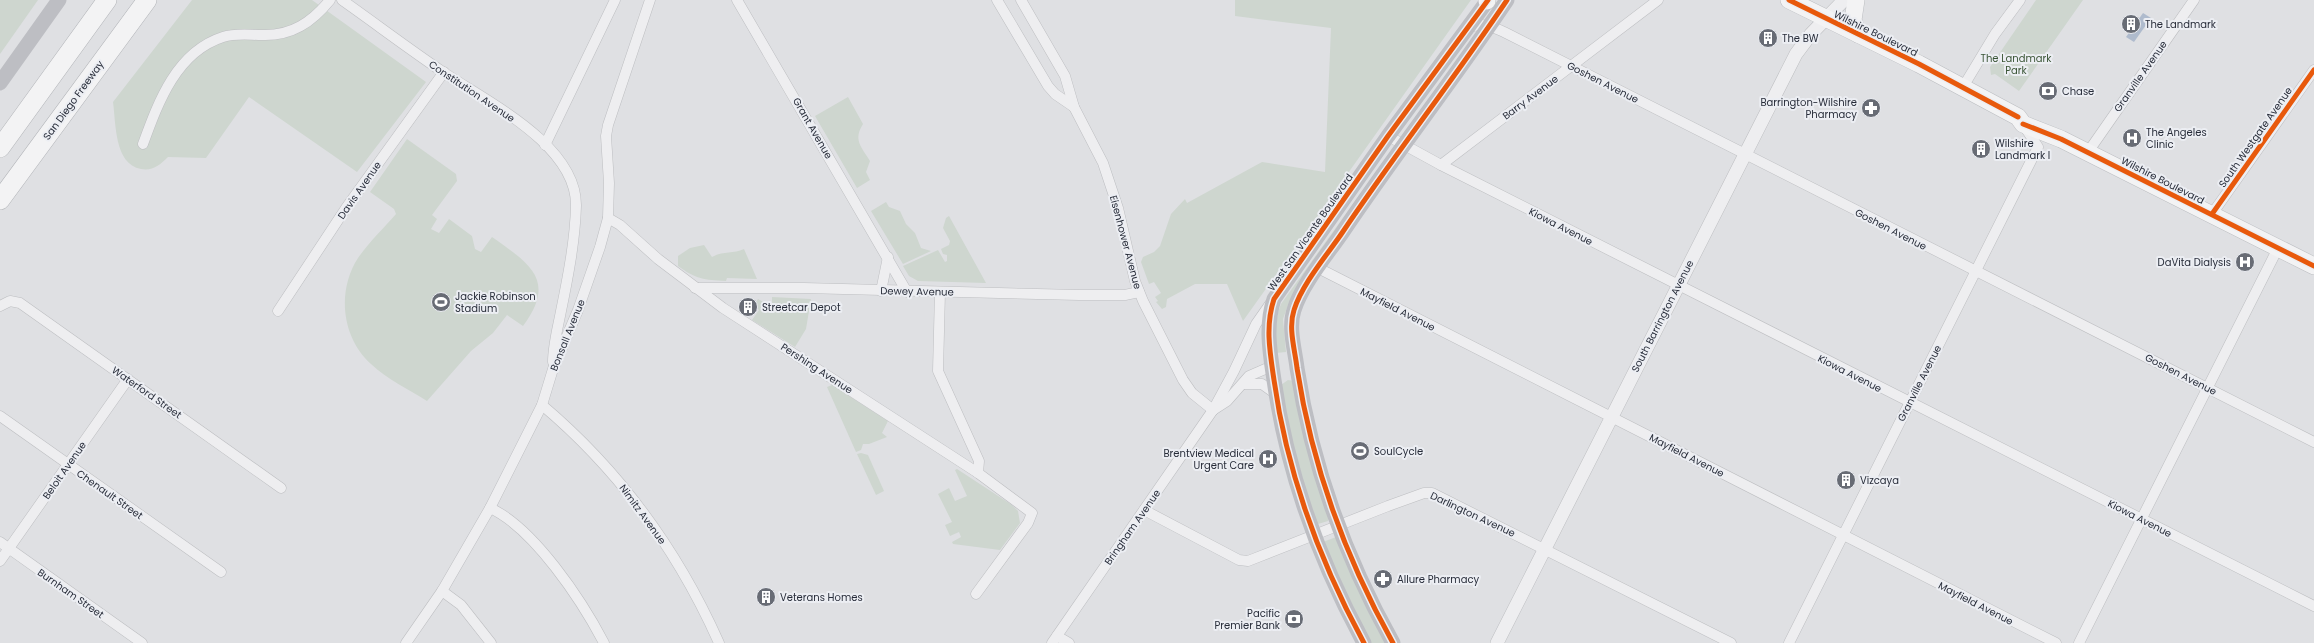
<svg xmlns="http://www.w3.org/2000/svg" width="2314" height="643" viewBox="0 0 2314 643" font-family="Poppins,sans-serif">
<rect width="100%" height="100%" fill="#dfe0e3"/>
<g fill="#ced6cf">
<polygon points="0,0 38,0 0,54"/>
<path d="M192,0H312L426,82L357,172L249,97L206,158L168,157C160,165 153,171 141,169C114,164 116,123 113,102Z"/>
<polygon points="1235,0 1471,0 1243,321 1227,284 1195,284 1167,299 1166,307 1162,309 1156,302 1158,301 1155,297 1161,293 1154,282 1149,284 1141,262 1143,257 1154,252 1160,246 1171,214 1185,199 1187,203 1262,162 1325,172 1331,28 1235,16"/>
<polygon points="2036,0 2083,0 2019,91 1995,74 1991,75 1990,67"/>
<path d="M848,97L863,124C853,140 861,146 870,161L866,172L870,180L857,188L815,116Z"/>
<path d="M407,139L456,174L457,181L432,215L437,219L431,229L439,233L449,219L472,236L475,249L481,252L492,237C530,264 557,280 523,326L507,315L493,333L471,351L427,401C408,389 387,379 371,364C341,337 337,290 358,258C369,242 384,228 396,214L394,209L370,192Z"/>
<path d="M1386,158L1288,305L1283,319L1286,352L1276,353C1273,337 1275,319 1281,304Z"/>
<polygon points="886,202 889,207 900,211 906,224 915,233 921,248 931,251 903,264 871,211"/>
<polygon points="949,216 986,283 918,281 909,276 903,266 938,250 945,262 947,261 947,255 943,254 941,249 949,245 950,241 943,228 946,218"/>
<path d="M704,245L712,257C722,251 733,254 744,249L757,279L727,278L726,281C704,280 696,279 678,266V256L690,248Z"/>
<polygon points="772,297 811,299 806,329 795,347 752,320 759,310 754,305 758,299 772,307"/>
<polygon points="1288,380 1294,381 1329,518 1328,521 1318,524 1315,523 1290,435 1281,385"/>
<polygon points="832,385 888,421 882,433 887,437 869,444 863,444 861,450 856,452 827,387"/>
<polygon points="861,453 868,455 884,491 876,495 857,454"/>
<polygon points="957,469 1012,505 1018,511 1020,523 1000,550 953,544 952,542 961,537 959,532 950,536 945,525 952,522 938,494 949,488 955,501 967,496 955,470"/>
<polygon points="1336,537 1387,643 1370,643 1323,542"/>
</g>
<polygon fill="#afbbcd" points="2143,13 2151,18 2134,42 2126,37"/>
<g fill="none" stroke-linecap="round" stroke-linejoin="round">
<defs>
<g id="minor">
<path d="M342,0C376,24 409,49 443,72C487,102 577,145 576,206C575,241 568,277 561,311C558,327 553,345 553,362"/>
<polyline points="737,0 907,292"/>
<polyline points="997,0 1048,86 1055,94 1074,107"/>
<polyline points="1021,0 1065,76 1074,107 1103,163 1118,208 1135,281 1143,301 1183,380 1192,393 1213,410"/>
<path d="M1468,28C1482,22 1491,26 1504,32L2314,442"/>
<polyline points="1963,87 1995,34 2020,0"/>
<polyline points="1388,136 1441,165 2314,606"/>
<path d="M143,144C158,103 176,52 223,37C235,33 249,35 262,35C292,36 312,22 330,0"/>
<polyline points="545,145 615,0"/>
<polyline points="2088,152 2194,0"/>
<polyline points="1441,165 1658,0"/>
<polyline points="2212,214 2314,70"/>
<polyline points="608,218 620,225 658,259 723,308 978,473 1032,513 1028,523 976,594"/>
<polyline points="1318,268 2056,643"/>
<polyline points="695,288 804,288 1079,295 1125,295 1139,292"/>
<polyline points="881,291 888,257"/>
<polyline points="940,292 938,371 979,461 978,473"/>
<polyline points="0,306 10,301 20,303 281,488"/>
<polyline points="278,311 346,208 444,72"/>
<polyline points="1243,384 1262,384 1276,394"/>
<path d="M542,405C619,470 678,551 719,643"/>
<polyline points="1213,410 1227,401 1249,376 1272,366"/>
<polyline points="0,416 221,572"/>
<path d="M490,508C534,528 582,601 604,643"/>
<polyline points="1144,510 1239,560 1248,561 1388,506 1424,493 1432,493 1731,643"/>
<polyline points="0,542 142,643"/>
<polyline points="0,561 128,379"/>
<polyline points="442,591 461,605 491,643"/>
<polyline points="1057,636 1069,643"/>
<polyline points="406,643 442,591 490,508 542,405 553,369 578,310 600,247 608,218 609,183 606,136 608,125 650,0"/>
<polyline points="1052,643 1213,410 1234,371 1256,324 1270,304"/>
<polyline points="1789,643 2038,147 2024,126"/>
<polyline points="2079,643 2278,248"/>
</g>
<polyline id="tertiary" points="1497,643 1796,54 1811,34 1844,0"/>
<g id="primary">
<polyline points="1789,0 1919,64 2018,117 2023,124 2061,139 2314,266"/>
<polyline points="1856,0 1853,20 1858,34"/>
<polyline points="1487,1 1487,0"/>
</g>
<g id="motorway">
<polyline points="0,148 107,0"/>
<polyline points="0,200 147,0"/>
</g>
</defs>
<use href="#minor" stroke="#bdbec1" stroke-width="11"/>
<use href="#tertiary" stroke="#bdbec1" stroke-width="14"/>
<use href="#primary" stroke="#bbbdc1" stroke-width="18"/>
<use href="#motorway" stroke="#b1b3b7" stroke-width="20"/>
<use href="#minor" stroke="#eeeef0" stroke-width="10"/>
<use href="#tertiary" stroke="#eeeef0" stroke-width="13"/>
<g stroke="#bdbec3" stroke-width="15">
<polyline points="0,83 59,0"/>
<path d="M1364,643C1319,560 1287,473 1274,380C1270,353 1265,326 1274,299L1388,136L1488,0"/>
<path d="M1393,643C1345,557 1312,466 1297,368C1295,350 1288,328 1294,310C1302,284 1327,255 1342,233C1395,154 1454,79 1507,0"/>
</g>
<use href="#primary" stroke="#f3f3f4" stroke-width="17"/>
<use href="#motorway" stroke="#f3f3f4" stroke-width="19"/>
<defs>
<g id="cycleway">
<polyline points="1789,0 1919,64 2018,117"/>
<polyline points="2023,124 2061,139 2314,266"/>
<polyline points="2212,214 2314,70"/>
<path d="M1364,643C1319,560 1287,473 1274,380C1270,353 1265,326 1274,299L1388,136L1488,0"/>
<path d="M1393,643C1345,557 1312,466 1297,368C1295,350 1288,328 1294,310C1302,284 1327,255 1342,233C1395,154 1454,79 1507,0"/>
</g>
</defs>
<use href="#cycleway" stroke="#eceef3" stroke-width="8"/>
<use href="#cycleway" stroke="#e8590c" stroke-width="5"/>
</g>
<defs>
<symbol id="building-disc" viewBox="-11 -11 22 22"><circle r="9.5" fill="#686c75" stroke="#eceef3"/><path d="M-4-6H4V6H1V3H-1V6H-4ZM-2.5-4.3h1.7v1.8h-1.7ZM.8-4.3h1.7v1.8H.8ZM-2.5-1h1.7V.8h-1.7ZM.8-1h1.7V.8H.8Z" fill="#fff"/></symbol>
<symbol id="bank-disc" viewBox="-11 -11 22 22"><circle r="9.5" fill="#686c75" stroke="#eceef3"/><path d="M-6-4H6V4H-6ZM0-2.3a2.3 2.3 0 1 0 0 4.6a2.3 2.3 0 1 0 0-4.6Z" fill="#fff"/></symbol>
<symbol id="pharmacy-disc" viewBox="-11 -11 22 22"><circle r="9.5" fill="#686c75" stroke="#eceef3"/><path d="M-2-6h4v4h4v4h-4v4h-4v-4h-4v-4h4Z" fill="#fff"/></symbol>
<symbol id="hospital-disc" viewBox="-11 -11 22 22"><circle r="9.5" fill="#686c75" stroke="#eceef3"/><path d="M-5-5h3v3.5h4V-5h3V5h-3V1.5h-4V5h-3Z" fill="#fff"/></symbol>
<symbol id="stadium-disc" viewBox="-11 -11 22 22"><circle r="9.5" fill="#686c75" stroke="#eceef3"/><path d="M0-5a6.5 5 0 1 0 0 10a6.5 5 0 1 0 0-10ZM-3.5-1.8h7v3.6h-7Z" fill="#fff"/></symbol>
</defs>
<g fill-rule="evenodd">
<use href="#building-disc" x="2120" y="13" width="22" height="22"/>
<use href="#building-disc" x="1757" y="27" width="22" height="22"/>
<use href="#bank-disc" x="2037" y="80" width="22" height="22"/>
<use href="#pharmacy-disc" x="1860" y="97" width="22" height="22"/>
<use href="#hospital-disc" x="2121" y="127" width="22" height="22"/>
<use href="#building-disc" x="1970" y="138" width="22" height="22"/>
<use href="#hospital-disc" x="2234" y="251" width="22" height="22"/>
<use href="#stadium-disc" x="430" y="291" width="22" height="22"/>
<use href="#building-disc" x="737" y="296" width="22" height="22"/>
<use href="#stadium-disc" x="1349" y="440" width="22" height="22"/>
<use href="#hospital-disc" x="1257" y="448" width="22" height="22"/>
<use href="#building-disc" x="1835" y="469" width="22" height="22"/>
<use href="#pharmacy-disc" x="1372" y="568" width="22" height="22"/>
<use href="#building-disc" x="755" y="586" width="22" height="22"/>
<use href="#bank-disc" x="1283" y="608" width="22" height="22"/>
</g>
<g text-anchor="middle" stroke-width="4" stroke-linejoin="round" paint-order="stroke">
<g font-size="10" fill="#282d3a" stroke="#eceef3" text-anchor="start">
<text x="2145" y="28">The Landmark</text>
<text x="1782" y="42">The BW</text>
<text x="2062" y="95">Chase</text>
<text x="1857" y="106" text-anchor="end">Barrington-Wilshire<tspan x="1857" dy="12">Pharmacy</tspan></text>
<text x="2146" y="136">The Angeles<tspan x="2146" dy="12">Clinic</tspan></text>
<text x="1995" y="147">Wilshire<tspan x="1995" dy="12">Landmark I</tspan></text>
<text x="2231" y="266" text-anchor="end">DaVita Dialysis</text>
<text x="455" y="300">Jackie Robinson<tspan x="455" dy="12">Stadium</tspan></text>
<text x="762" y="311">Streetcar Depot</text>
<text x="1374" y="455">SoulCycle</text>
<text x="1254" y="457" text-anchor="end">Brentview Medical<tspan x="1254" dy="12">Urgent Care</tspan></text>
<text x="1860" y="484">Vizcaya</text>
<text x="1397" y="583">Allure Pharmacy</text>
<text x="780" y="601">Veterans Homes</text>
<text x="1280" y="617" text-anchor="end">Pacific<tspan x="1280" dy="12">Premier Bank</tspan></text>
</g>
<g font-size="10" fill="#282d3a" stroke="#eceef3">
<text transform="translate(1876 33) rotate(26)" y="4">Wilshire Boulevard</text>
<text transform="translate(2140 76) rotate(-55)" y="4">Granville Avenue</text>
<text transform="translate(1603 82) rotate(27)" y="4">Goshen Avenue</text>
<text transform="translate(472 91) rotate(34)" y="4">Constitution Avenue</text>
<text transform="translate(1530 97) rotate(-37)" y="4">Barry Avenue</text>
<text transform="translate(73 100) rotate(-54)" y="4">San Diego Freeway</text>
<text transform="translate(813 128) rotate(60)" y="4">Grant Avenue</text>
<text transform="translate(2255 137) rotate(-55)" y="4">South Westgate Avenue</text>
<text transform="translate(2163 180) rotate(27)" y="4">Wilshire Boulevard</text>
<text transform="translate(359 190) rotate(-55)" y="4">Davis Avenue</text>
<text transform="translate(1561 226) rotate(27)" y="4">Kiowa Avenue</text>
<text transform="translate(1891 229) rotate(27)" y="4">Goshen Avenue</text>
<text transform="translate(1310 232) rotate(-55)" y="4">West San Vicente Boulevard</text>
<text transform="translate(1126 242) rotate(75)" y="4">Eisenhower Avenue</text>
<text transform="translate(917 291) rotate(1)" y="4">Dewey Avenue</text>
<text transform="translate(1398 309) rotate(27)" y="4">Mayfield Avenue</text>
<text transform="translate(1662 316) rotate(-63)" y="4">South Barrington Avenue</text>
<text transform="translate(567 335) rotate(-68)" y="4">Bonsall Avenue</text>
<text transform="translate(817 368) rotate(33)" y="4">Pershing Avenue</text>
<text transform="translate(1850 373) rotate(27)" y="4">Kiowa Avenue</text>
<text transform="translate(2181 374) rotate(27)" y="4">Goshen Avenue</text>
<text transform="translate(1919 383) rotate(-63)" y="4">Granville Avenue</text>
<text transform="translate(147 392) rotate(35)" y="4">Waterford Street</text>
<text transform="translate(1687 455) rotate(27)" y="4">Mayfield Avenue</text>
<text transform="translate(64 470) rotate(-55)" y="4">Beloit Avenue</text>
<text transform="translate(110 494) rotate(35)" y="4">Chenault Street</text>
<text transform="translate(643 514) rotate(54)" y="4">Nimitz Avenue</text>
<text transform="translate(1473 514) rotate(25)" y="4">Darlington Avenue</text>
<text transform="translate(2140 518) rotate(27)" y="4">Kiowa Avenue</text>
<text transform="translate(1132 527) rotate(-55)" y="4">Bringham Avenue</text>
<text transform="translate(71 593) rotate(35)" y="4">Burnham Street</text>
<text transform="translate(1976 603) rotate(27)" y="4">Mayfield Avenue</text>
</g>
<g font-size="10" fill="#3a5536" stroke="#eceef3">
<text x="2016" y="62">The Landmark<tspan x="2016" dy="12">Park</tspan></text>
</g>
</g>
</svg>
